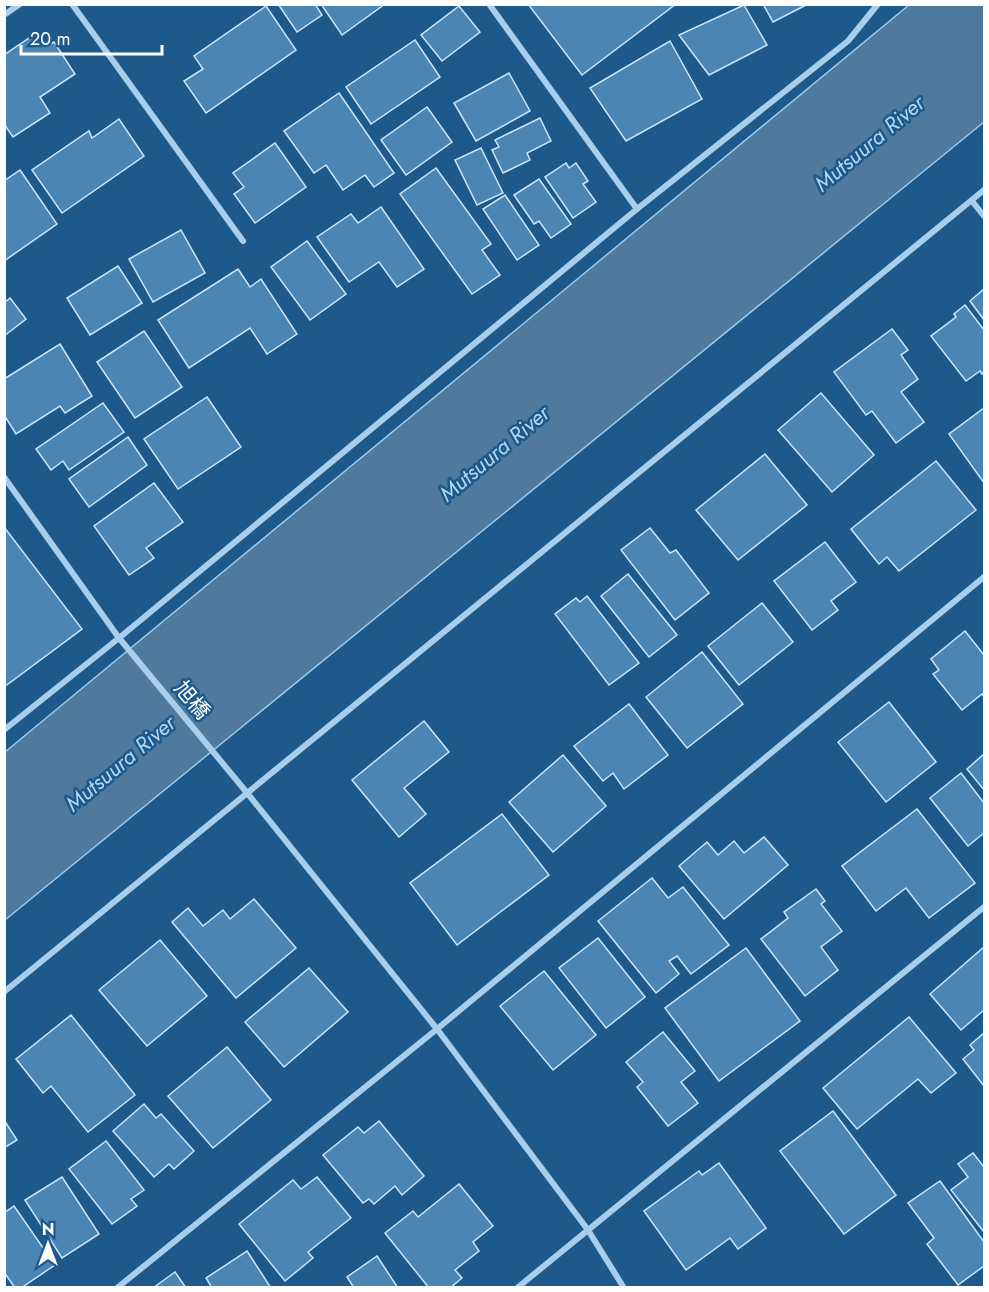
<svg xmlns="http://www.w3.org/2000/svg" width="989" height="1292" viewBox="0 0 989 1292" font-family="Jost,'Noto Sans JP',sans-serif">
<rect width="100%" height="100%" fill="#1d598a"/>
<polygon fill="#507a9d" stroke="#9ccbed" stroke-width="1.5" points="909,5 984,5 984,122 5,920 5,752"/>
<g fill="#4a85b3" stroke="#cee6f9" stroke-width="1.5">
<polygon points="278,4 315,4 322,15 297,32"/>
<polygon points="321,4 385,4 342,35"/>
<polygon points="528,4 676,4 582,75"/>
<polygon points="763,4 808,4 773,22"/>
<polygon points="744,5 767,45 709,75 679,35"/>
<polygon points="266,6 296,50 206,113 184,81 203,69 194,56"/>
<polygon points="459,6 480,32 442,61 421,35"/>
<polygon points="38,32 47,45 54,42 75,74 40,97 50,113 13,137 4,124 4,55"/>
<polygon points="415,40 440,77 371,124 346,87"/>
<polygon points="670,41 702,99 626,141 590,88"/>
<polygon points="509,73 530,111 476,141 454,103"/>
<polygon points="339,93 394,173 374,187 365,175 343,190 326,165 314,173 284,131"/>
<polygon points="427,107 452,142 406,175 381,140"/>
<polygon points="540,118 551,141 527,153 530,160 503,173 492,150 499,147 495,140"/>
<polygon points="119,119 144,156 62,213 32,170 89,131 92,138"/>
<polygon points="275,143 306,187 255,223 234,194 244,187 233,173"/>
<polygon points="481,148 503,193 477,205 455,160"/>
<polygon points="566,163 569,168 576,163 588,181 583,184 596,202 573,218 545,177"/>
<polygon points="436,168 491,244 482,250 500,275 472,294 400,194"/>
<polygon points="20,170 57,224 4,261 4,181"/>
<polygon points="539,179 571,224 551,238 539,221 534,224 514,195"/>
<polygon points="505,195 539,245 517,260 483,209"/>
<polygon points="381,207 424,269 397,287 379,262 349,282 317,237 351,214 358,223"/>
<polygon points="181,230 205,273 153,302 129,259"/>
<polygon points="307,241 346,294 310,320 271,267"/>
<polygon points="118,266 142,303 90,335 67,298"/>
<polygon points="238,269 250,287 261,279 297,334 267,354 250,328 189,368 158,320"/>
<polygon points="984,289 984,320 970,301"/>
<polygon points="10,298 26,319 4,336 4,303"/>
<polygon points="965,305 984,330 984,372 982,374 980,371 966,381 931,336 956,317 954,314"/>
<polygon points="892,329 908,350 901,355 918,379 901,392 924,422 896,443 872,411 866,415 834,372"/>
<polygon points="144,331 182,387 135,418 97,362"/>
<polygon points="60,344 92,396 65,413 60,406 16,434 4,415 4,379"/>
<polygon points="821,393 874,455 832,492 778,430"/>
<polygon points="207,397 241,447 178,489 144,439"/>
<polygon points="103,403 124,432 69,470 63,461 51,470 36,449"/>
<polygon points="984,408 984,483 949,434"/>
<polygon points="128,437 147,465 89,507 69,479"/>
<polygon points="765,454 807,505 738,560 696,510"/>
<polygon points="936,461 976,510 899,571 887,557 879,564 851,529"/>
<polygon points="154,483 183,522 146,548 154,558 129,575 94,526"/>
<polygon points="4,527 82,629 4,687 5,613"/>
<polygon points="650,528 670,553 676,550 709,593 675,620 621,550"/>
<polygon points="825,542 856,582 831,601 838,610 812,630 774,581"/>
<polygon points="628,574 677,635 649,657 601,596"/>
<polygon points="587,596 639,663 609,685 555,614 576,598 580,602"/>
<polygon points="762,603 793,642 739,685 708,646"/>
<polygon points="965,631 984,655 984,697 982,694 962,710 933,674 939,670 931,659"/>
<polygon points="702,652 743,704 687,748 646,697"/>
<polygon points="889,702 936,762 886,802 838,742"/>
<polygon points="629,704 668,755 624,789 613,773 603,781 574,746"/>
<polygon points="424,721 449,752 404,788 426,814 399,837 352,780"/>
<polygon points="984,754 984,790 967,769"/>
<polygon points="563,755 606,806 553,852 509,802"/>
<polygon points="961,773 984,803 984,833 968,846 930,798"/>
<polygon points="917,809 975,883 929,918 906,888 876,911 842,866"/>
<polygon points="502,814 549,875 457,945 410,883"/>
<polygon points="764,837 788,865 724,919 679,866 707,842 718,855 734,841 744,853"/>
<polygon points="652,878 668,898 683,887 729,945 691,974 677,956 669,961 679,974 656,993 598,921"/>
<polygon points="816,889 825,901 821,904 842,931 821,947 838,970 805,996 761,939 788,918 784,912"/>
<polygon points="254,899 296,948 236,998 172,922 188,908 203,926 223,910 230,919"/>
<polygon points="598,938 645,997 606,1028 559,968"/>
<polygon points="160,940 207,996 147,1046 99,990"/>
<polygon points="984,947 984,1010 961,1030 930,994"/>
<polygon points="746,948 800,1021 719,1081 665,1008"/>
<polygon points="309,968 348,1012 284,1067 245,1022"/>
<polygon points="544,971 596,1035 553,1070 500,1006"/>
<polygon points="71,1015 135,1095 88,1132 51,1086 43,1093 16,1059"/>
<polygon points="909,1017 956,1073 931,1093 918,1079 857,1129 823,1088"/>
<polygon points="663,1032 695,1071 681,1082 698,1103 668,1126 637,1087 643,1082 626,1062"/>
<polygon points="984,1033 984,1086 963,1059 974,1050 970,1045"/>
<polygon points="227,1047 271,1100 213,1148 168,1096"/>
<polygon points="144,1104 156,1118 161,1114 194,1151 174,1169 169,1164 154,1177 113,1131"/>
<polygon points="833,1111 896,1195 844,1234 780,1151"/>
<polygon points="4,1120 17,1140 4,1148"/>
<polygon points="379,1121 424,1176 402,1195 395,1186 374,1204 369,1199 363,1203 323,1155 358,1127 364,1133"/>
<polygon points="106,1141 144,1190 131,1199 137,1206 112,1224 69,1169"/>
<polygon points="973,1153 984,1167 984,1232 951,1190 968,1177 958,1164"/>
<polygon points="719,1163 766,1228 738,1249 730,1238 686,1270 644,1211 699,1171 702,1175"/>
<polygon points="62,1177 99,1234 62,1258 25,1200"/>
<polygon points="317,1177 351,1218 308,1252 313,1258 285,1281 239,1224 293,1180 301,1189"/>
<polygon points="940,1181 984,1242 984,1266 958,1285 927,1244 934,1238 908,1203"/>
<polygon points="459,1184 493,1226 473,1242 479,1251 455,1270 462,1278 450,1288 429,1288 385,1233 413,1211 418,1217"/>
<polygon points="14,1206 55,1265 21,1288 15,1288 4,1272 4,1213"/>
<polygon points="247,1251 271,1288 212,1288 206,1278"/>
<polygon points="377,1256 398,1288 354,1288 347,1277"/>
<polygon points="175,1272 186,1288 153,1288"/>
</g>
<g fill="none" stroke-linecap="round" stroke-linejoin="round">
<g stroke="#a8ceec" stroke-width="6">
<polyline points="72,4 243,241"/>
<polyline points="489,4 637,209"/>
<polyline points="4,15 20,4"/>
<polyline points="972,201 984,216"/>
<polyline points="4,477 119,638 248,794 437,1029 588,1230 624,1288"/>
<polyline points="4,730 119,638 637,209 848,41 878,4"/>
<polyline points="4,992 984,190"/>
<polyline points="117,1288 437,1029 984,577"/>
<polyline points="517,1288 984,907"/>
</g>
</g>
<g text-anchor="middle" stroke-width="5" stroke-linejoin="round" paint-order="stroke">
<g font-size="21" fill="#fff" stroke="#1d598a">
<text transform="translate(192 700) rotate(50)" y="7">旭橋</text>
</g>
<g font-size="22" font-style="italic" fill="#b4d8f3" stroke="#1d598a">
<text transform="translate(869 143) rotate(-40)" y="8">Mutsuura River</text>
<text transform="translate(494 453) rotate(-40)" y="8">Mutsuura River</text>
<text transform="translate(120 763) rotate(-40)" y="8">Mutsuura River</text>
</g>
</g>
<rect width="989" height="1292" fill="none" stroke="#ffffff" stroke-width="12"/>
<g transform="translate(48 1244)" stroke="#1d598a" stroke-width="4.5" paint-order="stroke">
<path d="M0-4.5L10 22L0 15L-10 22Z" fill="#ffffff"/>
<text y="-9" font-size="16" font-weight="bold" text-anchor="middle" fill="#ffffff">N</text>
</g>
<path d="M21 45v9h141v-9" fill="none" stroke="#ffffff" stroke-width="3"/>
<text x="30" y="45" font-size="18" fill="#ffffff" stroke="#1d598a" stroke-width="4.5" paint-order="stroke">20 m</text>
</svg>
